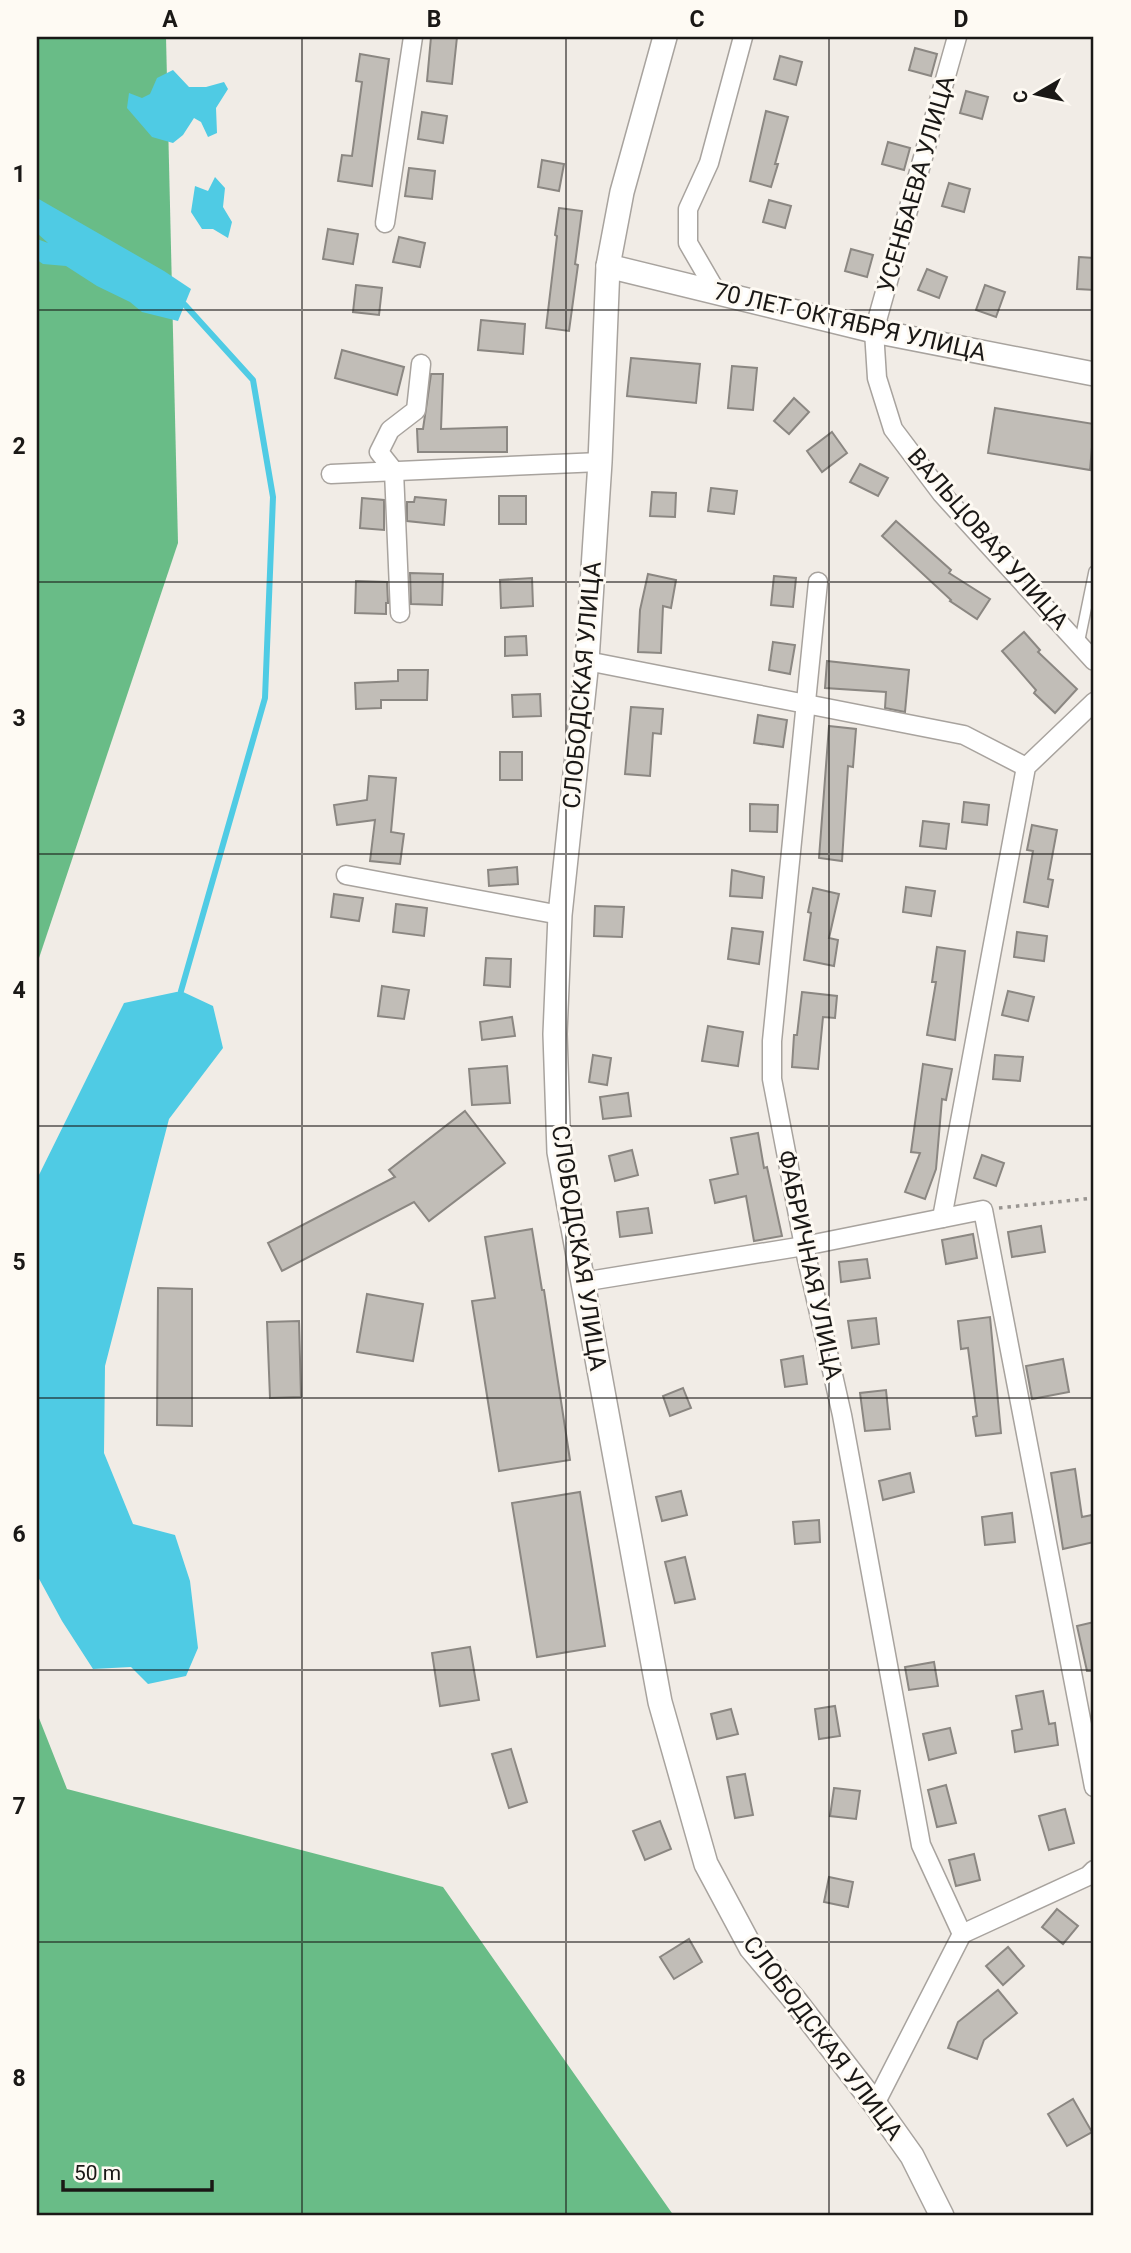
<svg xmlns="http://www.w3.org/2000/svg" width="1131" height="2253" viewBox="0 0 1131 2253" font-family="Roboto,sans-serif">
<rect width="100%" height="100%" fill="#f1ece6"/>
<g fill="#69bc87">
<polygon points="37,37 166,37 178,543 37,964"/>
<polygon points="37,1713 67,1789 443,1887 674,2216 37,2216"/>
</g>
<g fill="#4fcbe4">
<polygon points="173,70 189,87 206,87 224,82 228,89 216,108 217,133 208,137 201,122 194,118 183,135 173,143 152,137 127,108 129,93 142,98 150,94 157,78"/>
<polygon points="215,177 225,188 223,207 232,222 228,238 213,229 202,229 191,212 195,186 208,191"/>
<polygon points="37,198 164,271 191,289 178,321 142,312 130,302 97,286 66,266 43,264 37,260 37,239 48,243 37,233"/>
<polygon points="181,991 213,1006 223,1048 169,1119 105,1366 104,1453 133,1524 175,1535 190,1581 198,1648 186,1676 148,1684 131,1667 93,1669 62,1621 37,1575 37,1179 124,1003"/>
</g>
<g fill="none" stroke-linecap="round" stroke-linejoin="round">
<polyline stroke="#4fcbe4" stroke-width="6" points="181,991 265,698 273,497 253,380 185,305"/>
</g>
<g fill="#c1bdb7" stroke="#8b8782" stroke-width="2">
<polygon points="431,37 457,37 452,84 427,81"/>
<polygon points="915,48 937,54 931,76 909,70"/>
<polygon points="360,54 389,59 372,186 338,181 342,155 352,156 362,82 356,81"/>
<polygon points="780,56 802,62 796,85 774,79"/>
<polygon points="966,91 988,97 982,119 960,113"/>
<polygon points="766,111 788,117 775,164 778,164 771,187 750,181"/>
<polygon points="422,112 447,116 443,143 418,139"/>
<polygon points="888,142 910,148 904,170 882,164"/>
<polygon points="542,160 564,164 559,191 538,187"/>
<polygon points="409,168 435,171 432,199 405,196"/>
<polygon points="949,183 970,189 964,212 942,206"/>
<polygon points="769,200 791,206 785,228 763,222"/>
<polygon points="559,208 582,211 575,264 578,265 569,331 546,328 557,236 555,235"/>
<polygon points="328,229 358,234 353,264 323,259"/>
<polygon points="399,237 425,243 420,267 393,262"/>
<polygon points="851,249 873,255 867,277 845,271"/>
<polygon points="1079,257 1094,258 1094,290 1077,289"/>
<polygon points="927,269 947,277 939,298 918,290"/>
<polygon points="356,285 382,288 379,315 353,312"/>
<polygon points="985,285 1005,292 996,317 976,310"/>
<polygon points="481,320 525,324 523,354 478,350"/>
<polygon points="342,350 404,367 397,395 335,378"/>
<polygon points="631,358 700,364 696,403 627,396"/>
<polygon points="732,366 757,368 753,410 728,408"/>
<polygon points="431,374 443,374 441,429 507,427 507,452 418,452 417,429 423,429"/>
<polygon points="794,398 809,412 789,434 774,421"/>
<polygon points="995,408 1094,424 1090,470 988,453"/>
<polygon points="832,432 847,453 822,472 807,451"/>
<polygon points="860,464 888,478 878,496 850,482"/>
<polygon points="711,488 737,491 734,514 708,511"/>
<polygon points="652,492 676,493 675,517 650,516"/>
<rect x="499" y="496" width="27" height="28"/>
<polygon points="415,497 446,500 444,525 407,521 407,502 414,502"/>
<polygon points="362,498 384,500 384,530 360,528"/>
<polygon points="896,521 951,570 949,573 990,599 977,619 950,601 951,600 882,536"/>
<polygon points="410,573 443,574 442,605 411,604"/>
<polygon points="648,574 676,580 671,608 663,606 661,653 638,652 640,610"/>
<polygon points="774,576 796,578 793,607 771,605"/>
<polygon points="532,578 533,606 501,608 500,580"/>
<polygon points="356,581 387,582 388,603 386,603 386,614 355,613"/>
<polygon points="1024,632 1040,650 1038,652 1077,689 1055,713 1034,693 1036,690 1002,651"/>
<polygon points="526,636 527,655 505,656 505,637"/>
<polygon points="773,642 795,645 790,674 769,670"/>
<polygon points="827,661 909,670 905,712 885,708 886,692 825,688"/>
<polygon points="398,670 428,670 427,700 381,700 381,708 356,709 355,683 398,681"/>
<polygon points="540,694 541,716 513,717 512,695"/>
<polygon points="631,707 663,709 661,734 653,733 650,776 625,774"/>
<polygon points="758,715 787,720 783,747 754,743"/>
<polygon points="829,726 856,729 853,767 848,766 842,861 819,858"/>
<rect x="500" y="752" width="22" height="28"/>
<polygon points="369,776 396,778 391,832 404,834 400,864 370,861 375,820 337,825 334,805 367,800"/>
<polygon points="964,802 989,805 987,825 962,822"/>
<polygon points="750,804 778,805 777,832 750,831"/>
<polygon points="923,821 949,824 946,849 920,846"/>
<polygon points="1032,825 1057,830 1048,879 1053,880 1048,907 1024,902 1033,851 1027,850"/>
<polygon points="517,867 518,884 489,886 488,870"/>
<polygon points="732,870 764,877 762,898 730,896"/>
<polygon points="906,887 935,891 931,916 903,912"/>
<polygon points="813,888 839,894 829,938 838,940 834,966 804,960 811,913 808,912"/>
<polygon points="334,894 363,898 359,921 331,917"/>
<polygon points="396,904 427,908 424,936 393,932"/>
<polygon points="595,906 624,907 622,937 594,936"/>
<polygon points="732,928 763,932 759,964 728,959"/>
<polygon points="1017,932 1047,936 1044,961 1014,957"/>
<polygon points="937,947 965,951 955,1040 927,1035 936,982 932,982"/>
<polygon points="486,958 511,959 510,987 484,985"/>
<polygon points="382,986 409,990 404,1019 378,1016"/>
<polygon points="1008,991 1034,997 1028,1021 1002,1015"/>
<polygon points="802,992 837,996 835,1018 823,1017 818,1069 792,1067 794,1035 797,1035"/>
<polygon points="512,1017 515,1036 482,1040 480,1022"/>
<polygon points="708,1026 743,1032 738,1066 702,1061"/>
<polygon points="593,1055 611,1058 607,1085 589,1082"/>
<polygon points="995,1055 1023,1057 1020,1081 993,1079"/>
<polygon points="923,1064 952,1069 946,1100 942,1099 936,1169 925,1199 905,1192 920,1153 911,1152"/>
<polygon points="507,1066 510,1103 472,1105 469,1069"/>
<polygon points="628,1093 631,1116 603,1119 600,1097"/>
<polygon points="465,1111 505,1163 429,1221 414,1202 282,1271 268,1243 395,1177 389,1170"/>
<polygon points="758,1133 764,1168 767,1167 782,1236 754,1241 746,1196 715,1203 710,1180 738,1174 731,1138"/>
<polygon points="632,1150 638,1175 615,1181 609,1156"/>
<polygon points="982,1155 1004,1163 996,1186 974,1178"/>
<polygon points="648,1208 652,1233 620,1237 617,1212"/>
<polygon points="1041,1226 1045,1252 1012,1257 1008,1232"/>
<polygon points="532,1229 542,1290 544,1290 570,1460 499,1471 472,1301 495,1298 485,1237"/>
<polygon points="973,1234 977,1258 946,1264 942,1240"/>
<polygon points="867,1259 870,1278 841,1282 839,1262"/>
<polygon points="158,1288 192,1289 192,1426 157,1425"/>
<polygon points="367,1294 423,1304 413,1361 357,1352"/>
<polygon points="990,1317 1001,1433 976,1436 973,1417 977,1416 968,1348 961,1349 958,1321"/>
<polygon points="876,1318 879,1344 852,1348 848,1321"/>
<polygon points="299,1321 301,1397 270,1398 267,1322"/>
<polygon points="803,1356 807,1384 785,1387 781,1360"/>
<polygon points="1063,1359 1069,1392 1032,1399 1026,1366"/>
<polygon points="683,1388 691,1408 670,1416 663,1396"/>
<polygon points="886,1390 890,1429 865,1431 860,1393"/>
<polygon points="1075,1469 1082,1517 1092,1515 1094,1542 1063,1549 1051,1473"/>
<polygon points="910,1473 914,1492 883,1500 879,1481"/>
<polygon points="681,1491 687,1515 662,1521 656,1497"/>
<polygon points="580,1492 605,1646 537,1657 512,1503"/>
<polygon points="1012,1513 1015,1542 985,1545 982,1517"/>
<polygon points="819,1520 820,1542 795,1544 793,1522"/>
<polygon points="685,1557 695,1599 675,1603 665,1562"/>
<polygon points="1094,1622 1094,1671 1087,1671 1077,1626"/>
<polygon points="470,1647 479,1700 440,1706 432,1653"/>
<polygon points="934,1662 938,1686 909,1690 905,1667"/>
<polygon points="1043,1691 1049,1724 1055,1723 1058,1745 1015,1752 1012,1731 1022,1729 1016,1696"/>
<polygon points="835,1706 840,1736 819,1739 815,1709"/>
<polygon points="731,1709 738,1734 717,1739 711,1714"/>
<polygon points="950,1728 956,1753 929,1760 923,1734"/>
<polygon points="511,1749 527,1802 509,1808 492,1754"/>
<polygon points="745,1774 753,1815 735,1818 727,1777"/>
<polygon points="946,1785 956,1823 937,1827 928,1790"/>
<polygon points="834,1788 860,1791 856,1819 830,1816"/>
<polygon points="1065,1809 1074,1843 1049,1850 1039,1816"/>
<polygon points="660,1821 671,1849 645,1860 633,1831"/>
<polygon points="974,1854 980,1880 956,1886 949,1860"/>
<polygon points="829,1877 853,1882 848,1907 824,1902"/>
<polygon points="1057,1909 1078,1926 1063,1944 1042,1927"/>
<polygon points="689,1939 702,1962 674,1979 660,1957"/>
<polygon points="1008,1947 1024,1966 1003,1985 986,1966"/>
<polygon points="998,1990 1017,2013 984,2040 977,2059 948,2048 958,2022"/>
<polygon points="1073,2099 1092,2132 1067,2146 1048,2114"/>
</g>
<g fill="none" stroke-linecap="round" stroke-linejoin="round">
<defs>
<polyline id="service" points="1079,644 1094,571"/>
<g id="minor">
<polyline points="957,37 874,331 877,378 893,429 942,494 1094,661"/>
<polyline points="385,223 413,37"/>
<polyline points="717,293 688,243 688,209 709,163 743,37"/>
<polyline points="331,474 600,462"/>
<polyline points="818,582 772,1041 772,1079 804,1246 842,1415 921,1845 962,1934"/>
<polyline points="400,613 394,471 379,452 390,430 416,410 421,364"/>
<polyline points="587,661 964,735 1026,767"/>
<polyline points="346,875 560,915"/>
<polyline points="942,1218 1026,767 1094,702"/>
<polyline points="582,1282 804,1246 983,1210 1094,1787"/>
<polyline points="875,2104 962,1934 1088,1876 1094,1870"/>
</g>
<g id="tertiary">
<polyline points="665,37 622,192 608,266 600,462 587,661 560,915 555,1034 559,1152 660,1702 706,1864 751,1948 793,1998 875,2104 912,2156 942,2216"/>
<polyline points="608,266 874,331 1094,374"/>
</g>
</defs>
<use href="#service" stroke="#a8a39e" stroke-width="12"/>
<use href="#minor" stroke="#a8a39e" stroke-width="21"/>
<use href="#tertiary" stroke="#a8a39e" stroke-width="26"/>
<polyline stroke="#999591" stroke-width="3.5" stroke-dasharray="3.5 5" stroke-linecap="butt" points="999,1208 1094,1198"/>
<use href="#service" stroke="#fff" stroke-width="9"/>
<use href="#minor" stroke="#fff" stroke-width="18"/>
<use href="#tertiary" stroke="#fff" stroke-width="23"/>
</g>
<path fill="none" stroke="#1a1816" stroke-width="2" stroke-opacity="0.55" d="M302,37V2216M566,37V2216M829,37V2216M37,310H1094M37,582H1094M37,854H1094M37,1126H1094M37,1398H1094M37,1670H1094M37,1942H1094"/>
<g text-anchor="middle" stroke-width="6" stroke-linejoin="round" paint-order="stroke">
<g font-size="24" fill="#1a1816" stroke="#fefaf3">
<text transform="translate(916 184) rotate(-74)" y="8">УСЕНБАЕВА УЛИЦА</text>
<text transform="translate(850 322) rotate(13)" y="8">70 ЛЕТ ОКТЯБРЯ УЛИЦА</text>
<text transform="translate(988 539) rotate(49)" y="8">ВАЛЬЦОВАЯ УЛИЦА</text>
<text transform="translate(582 685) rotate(-85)" y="8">СЛОБОДСКАЯ УЛИЦА</text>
<text transform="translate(579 1248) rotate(81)" y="8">СЛОБОДСКАЯ УЛИЦА</text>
<text transform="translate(810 1265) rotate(78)" y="8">ФАБРИЧНАЯ УЛИЦА</text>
<text transform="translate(823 2038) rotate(53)" y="8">СЛОБОДСКАЯ УЛИЦА</text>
</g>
</g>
<rect width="1131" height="2253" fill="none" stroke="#fefaf3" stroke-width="77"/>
<g transform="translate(1037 94) rotate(261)" stroke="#fefaf3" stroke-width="5" paint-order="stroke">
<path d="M0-5L12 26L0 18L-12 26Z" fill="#1a1816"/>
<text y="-10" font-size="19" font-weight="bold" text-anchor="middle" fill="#1a1816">С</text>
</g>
<path d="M63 2180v10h149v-10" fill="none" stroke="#1a1816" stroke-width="3.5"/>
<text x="74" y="2180" font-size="21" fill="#1a1816" stroke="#fefaf3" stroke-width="5" paint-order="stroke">50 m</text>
<rect x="38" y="38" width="1054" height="2176" fill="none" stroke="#1a1816" stroke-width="2.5"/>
<g font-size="23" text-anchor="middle" font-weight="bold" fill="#1a1816">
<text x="170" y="27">A</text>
<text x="434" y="27">B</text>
<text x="697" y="27">C</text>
<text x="961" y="27">D</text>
<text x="19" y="182">1</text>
<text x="19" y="454">2</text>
<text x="19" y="726">3</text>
<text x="19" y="998">4</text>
<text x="19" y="1270">5</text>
<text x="19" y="1542">6</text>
<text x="19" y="1814">7</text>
<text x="19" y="2086">8</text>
</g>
</svg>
